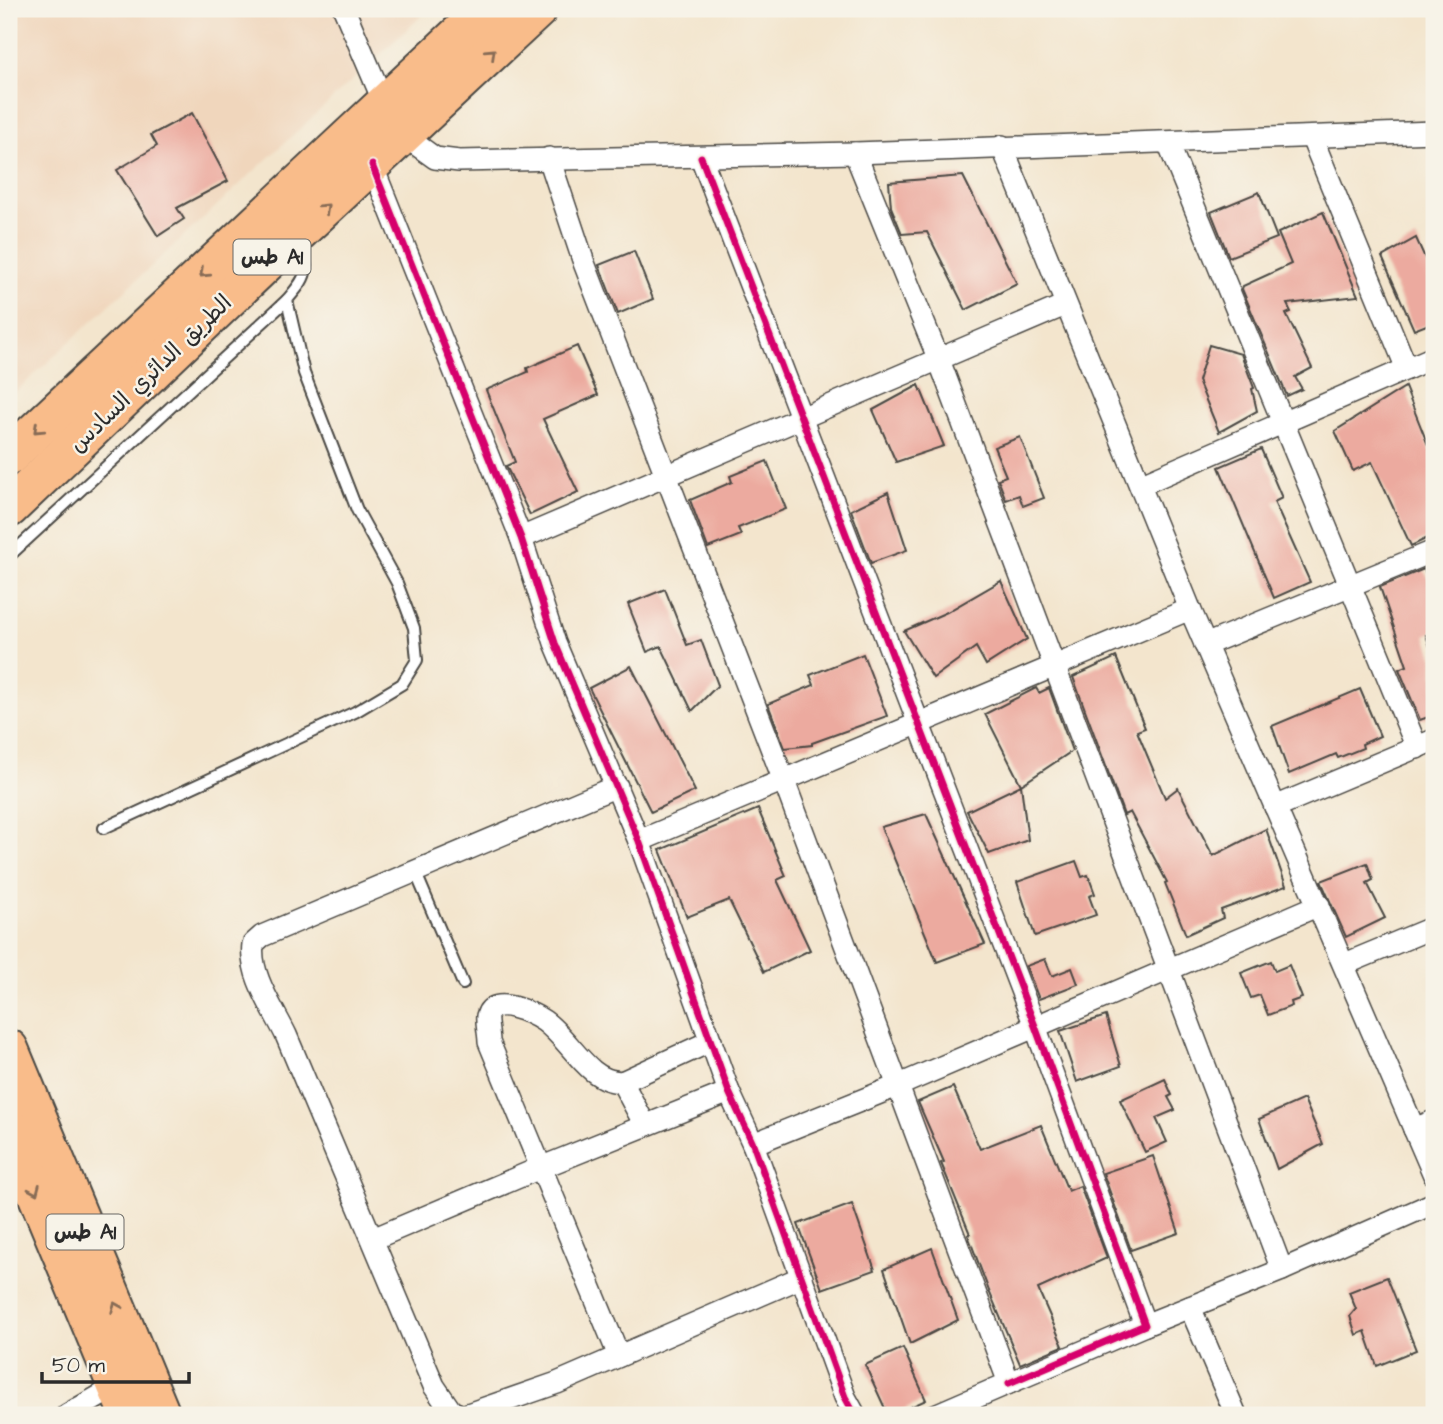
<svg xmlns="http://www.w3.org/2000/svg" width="1443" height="1424" viewBox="0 0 1443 1424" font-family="'Architects Daughter','Playpen Sans Arabic',sans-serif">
<rect width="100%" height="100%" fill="#f7f3e8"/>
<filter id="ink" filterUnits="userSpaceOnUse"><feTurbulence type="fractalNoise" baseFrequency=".0143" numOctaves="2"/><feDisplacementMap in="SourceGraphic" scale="14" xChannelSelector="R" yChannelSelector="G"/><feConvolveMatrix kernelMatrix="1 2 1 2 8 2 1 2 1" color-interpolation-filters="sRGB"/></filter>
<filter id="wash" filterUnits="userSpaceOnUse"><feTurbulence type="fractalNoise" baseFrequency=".00686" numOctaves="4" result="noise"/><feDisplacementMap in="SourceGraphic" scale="28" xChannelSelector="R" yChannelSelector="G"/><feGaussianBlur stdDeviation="1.57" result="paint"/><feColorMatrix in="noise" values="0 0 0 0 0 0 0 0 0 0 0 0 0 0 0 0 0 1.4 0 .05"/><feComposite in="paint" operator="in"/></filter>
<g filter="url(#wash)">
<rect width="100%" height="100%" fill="#f3e5cd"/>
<polygon fill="#f0d6bc" points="9,9 429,9 9,398"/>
<g id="blocks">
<g fill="#ecaa9f">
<polygon points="192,113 228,181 177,208 184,219 158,236 117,170 157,146 151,135"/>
<polygon points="963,176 1017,284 966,310 927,232 902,234 891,207 889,182"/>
<polygon points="1259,192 1277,238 1229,257 1211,212"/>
<polygon points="1323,212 1358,296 1287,304 1291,312 1286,314 1312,368 1295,377 1302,389 1287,396 1242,289 1243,286 1291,264 1278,233"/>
<polygon points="1416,238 1434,278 1434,322 1414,330 1382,257"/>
<polygon points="634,251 653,299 618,314 599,265"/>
<polygon points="1209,345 1241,354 1254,388 1252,389 1257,411 1219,432 1198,381"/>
<polygon points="577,346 598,395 543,419 578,492 530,515 506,466 515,462 486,390 528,372 527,368"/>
<polygon points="919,385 944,446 896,462 873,410"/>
<polygon points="1405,387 1430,450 1434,449 1434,535 1411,546 1372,462 1353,471 1335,431"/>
<polygon points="1020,437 1044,498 1023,506 1019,495 1006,500 998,479 1006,476 994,447"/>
<polygon points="1261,449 1282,498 1274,502 1310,582 1274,598 1219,467"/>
<polygon points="767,461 786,509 738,528 741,535 708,548 690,500 732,482 730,476"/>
<polygon points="888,492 907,550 871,563 851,510"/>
<polygon points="1424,569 1434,589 1434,631 1426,635 1434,659 1434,715 1420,720 1399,669 1407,666 1380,587"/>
<polygon points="1001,581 1027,639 986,665 976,647 933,678 904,631 947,612"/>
<polygon points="665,589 687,645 701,640 718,685 692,711 661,646 647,652 628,604"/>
<polygon points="863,654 887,716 812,743 812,745 785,748 768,704 814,685 810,675"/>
<polygon points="1116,657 1145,728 1137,731 1165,798 1178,788 1213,856 1266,829 1286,886 1221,910 1223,918 1186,935 1165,883 1167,882 1130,812 1124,815 1073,677"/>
<polygon points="631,666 695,791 651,812 589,688"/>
<polygon points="1036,688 1039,693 1049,688 1072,751 1021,785 985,714"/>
<polygon points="1360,689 1380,736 1362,744 1363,748 1338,758 1336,754 1289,774 1272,726"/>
<polygon points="1021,785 1028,840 989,854 967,811"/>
<polygon points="758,809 786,876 777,880 810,950 764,972 729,900 687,917 660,850"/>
<polygon points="926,814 985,944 937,962 881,827"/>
<polygon points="1076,861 1082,877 1088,875 1095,894 1089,896 1096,915 1035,936 1017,882"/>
<polygon points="1367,863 1373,880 1367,883 1385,918 1346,937 1321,881"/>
<polygon points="1045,959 1052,976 1072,968 1078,984 1039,999 1026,966"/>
<polygon points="1271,961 1275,971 1289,965 1302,998 1291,1002 1292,1006 1268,1015 1260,995 1251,998 1241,973"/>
<polygon points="1106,1016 1121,1066 1077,1082 1060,1031"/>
<polygon points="1165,1079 1172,1095 1168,1097 1175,1110 1156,1118 1167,1142 1145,1152 1120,1100"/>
<polygon points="953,1087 980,1149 1041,1125 1068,1191 1080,1186 1107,1258 1038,1289 1063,1346 1020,1364 989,1291 968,1235 970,1234 941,1163 944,1162 918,1102"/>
<polygon points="1304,1099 1323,1144 1277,1169 1259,1119"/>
<polygon points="1153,1156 1179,1233 1131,1250 1103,1173"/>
<polygon points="852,1204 875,1270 822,1289 798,1224"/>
<polygon points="932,1248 958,1320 910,1344 884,1269"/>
<polygon points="1387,1277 1416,1350 1377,1366 1365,1331 1356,1335 1350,1316 1356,1309 1349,1292"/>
<polygon points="903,1348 926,1400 893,1415 888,1415 865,1365"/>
</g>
</g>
</g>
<g filter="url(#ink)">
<use href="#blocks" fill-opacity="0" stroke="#494743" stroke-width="2"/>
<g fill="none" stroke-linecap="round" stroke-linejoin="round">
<defs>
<g id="lane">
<polyline points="9,556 287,300"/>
<path d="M104,828L355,712L402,684L417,660L414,628L397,583L357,510L304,373L287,300C306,278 313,269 296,242"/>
<polyline points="415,871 463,984"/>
</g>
<g id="street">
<polyline points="344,9 385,105"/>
<polyline points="403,135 435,158 459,161 855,153 1434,132"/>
<polyline points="1312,138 1407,369"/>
<polyline points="1168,143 1417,748"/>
<polyline points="1002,146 1190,609"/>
<polyline points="855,153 939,360 1282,1270"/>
<polyline points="701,157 1035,1026 1145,1325 1009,1383"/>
<polyline points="549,158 584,263 784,781 1009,1383 935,1415"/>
<polyline points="372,165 521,538 555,643 639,841 729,1092 753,1144 845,1397 855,1415"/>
<polyline points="1140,485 1434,357"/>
<polyline points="521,538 1065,305"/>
<polyline points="1205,645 1434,551"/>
<polyline points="1275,807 1434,740"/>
<polyline points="639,841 1190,609 1434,1175"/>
<polyline points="1345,964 1434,927"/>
<polyline points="622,1082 645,1125"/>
<polyline points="1414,1129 1434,1121"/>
<polyline points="753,1144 897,1086 1319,905"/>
<polyline points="373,1239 540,1168 729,1092"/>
<polyline points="1190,1307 1236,1415"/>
<polyline points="1145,1325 1282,1270 1434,1203"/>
<path d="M619,1356L489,1042C489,1034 486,1023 487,1016C493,994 532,1013 544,1021C562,1034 575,1056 593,1071C603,1079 610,1081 622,1082L711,1041"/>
<polyline points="67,1415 117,1386"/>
<path d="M460,1415L451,1411L434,1386L286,1035C273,1008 249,975 253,944L262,936L617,786"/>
<polyline points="465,1415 557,1383 802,1277"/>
</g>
<g id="highway">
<polyline points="9,456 486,9"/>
<polyline points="9,508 293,237 538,9"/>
<polyline points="9,1049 161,1415"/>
<polyline points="9,1127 129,1415"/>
</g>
</defs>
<use href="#lane" stroke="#494743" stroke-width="14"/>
<use href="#street" stroke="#494743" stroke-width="24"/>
<use href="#highway" stroke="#494743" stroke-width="42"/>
<use href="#lane" stroke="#fff" stroke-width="10"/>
<use href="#street" stroke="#fff" stroke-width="21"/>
<use href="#highway" stroke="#f9bc8a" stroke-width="38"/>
<defs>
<g id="cycleway">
<polyline points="701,157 1035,1026 1145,1325 1009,1383"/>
<polyline points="372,165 521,538 555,643 639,841 729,1092 753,1144 845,1397 855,1415"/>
</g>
</defs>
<use href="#cycleway" stroke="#f7f3e8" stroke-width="11"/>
<use href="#cycleway" stroke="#d6006c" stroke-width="7"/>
</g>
<defs><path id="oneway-chevron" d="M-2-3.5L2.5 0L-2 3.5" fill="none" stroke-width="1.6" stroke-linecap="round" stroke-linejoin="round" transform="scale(1.75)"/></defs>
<g stroke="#886c56">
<use href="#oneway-chevron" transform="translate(491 53) rotate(-43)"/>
<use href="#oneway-chevron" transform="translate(325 208) rotate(-43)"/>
<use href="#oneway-chevron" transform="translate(204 273) rotate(137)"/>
<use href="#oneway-chevron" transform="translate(38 429) rotate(137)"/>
<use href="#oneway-chevron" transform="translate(35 1190) rotate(67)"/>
<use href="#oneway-chevron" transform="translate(116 1307) rotate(-113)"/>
</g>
</g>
<g text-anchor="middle" stroke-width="5" stroke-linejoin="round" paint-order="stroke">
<g fill="#f7f3e8" stroke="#686764" stroke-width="2">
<rect x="233.5" y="239.5" width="77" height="35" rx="5"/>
<rect x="46.5" y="1214.5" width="77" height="35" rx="5"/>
</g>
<g font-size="21" font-weight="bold" fill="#2b2b2b">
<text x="272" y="264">طس A1</text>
<text x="85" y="1239">طس A1</text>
</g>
<g font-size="23" fill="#2b2b2b" stroke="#f7f3e8">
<text transform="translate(150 373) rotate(-44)" y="8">الطريق الدائري السادس</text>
</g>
</g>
<rect width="1443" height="1424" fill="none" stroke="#f7f3e8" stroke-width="35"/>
<path d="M42 1372v10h147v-10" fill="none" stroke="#2b2b2b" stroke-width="3.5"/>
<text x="52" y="1372" font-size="21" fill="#2b2b2b" stroke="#f7f3e8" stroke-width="5" paint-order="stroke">50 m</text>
</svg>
